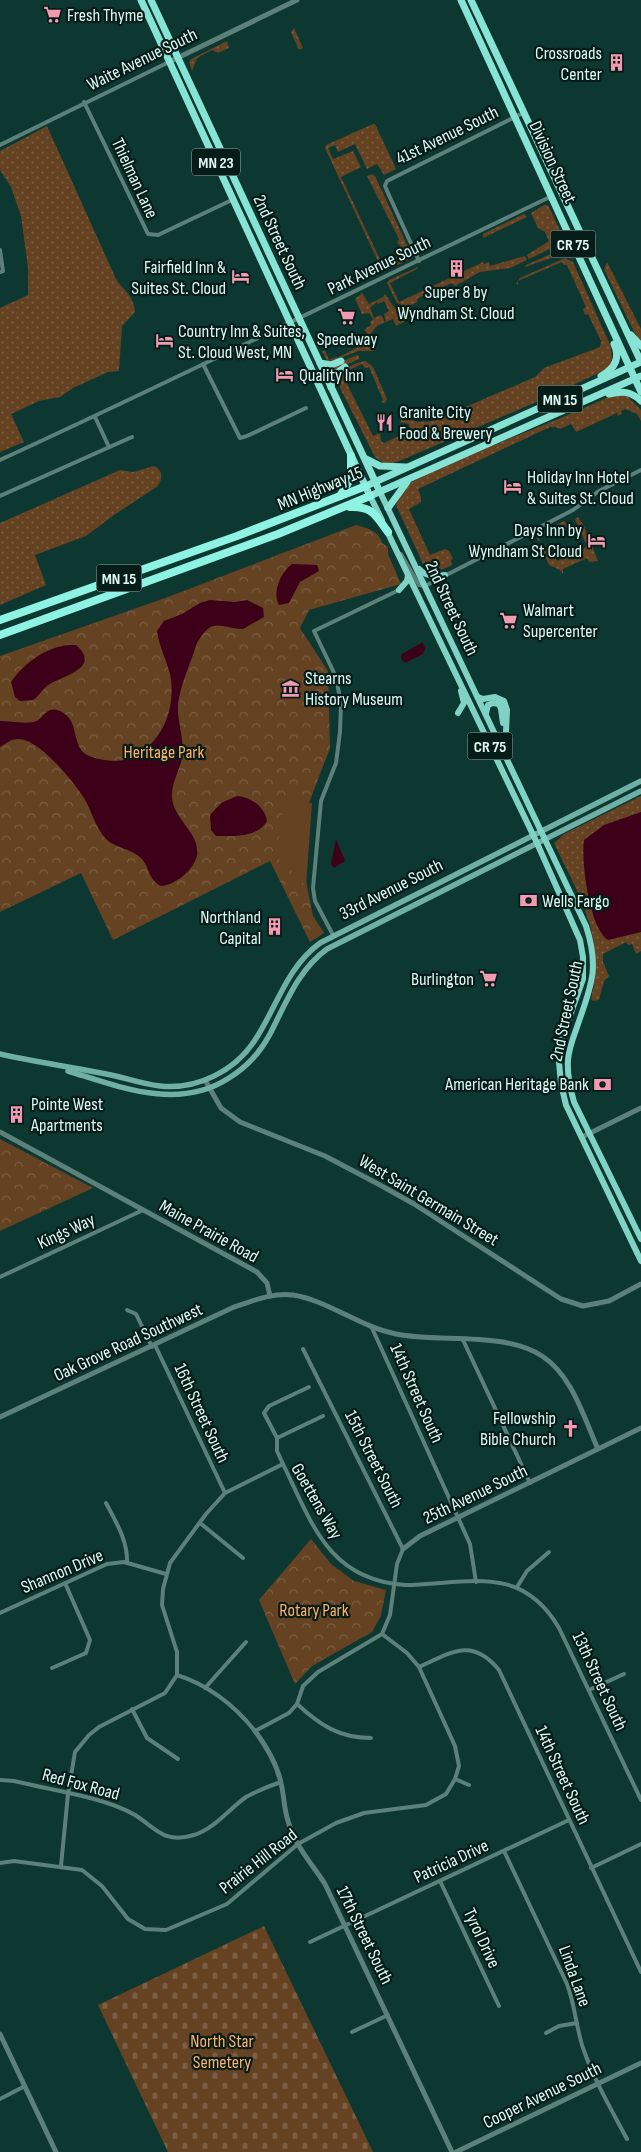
<svg xmlns="http://www.w3.org/2000/svg" width="641" height="2152" viewBox="0 0 641 2152" font-family="'Sofia Sans Condensed',sans-serif">
<defs>
<pattern id="grass-dots" width="8" height="8" patternUnits="userSpaceOnUse" patternTransform="scale(1.25)"><rect width="8" height="8" fill="#654222"/><path d="M2 2h.1M6 6h.1" fill="none" stroke="#7b5e43" stroke-width="1.8" stroke-linecap="round"/></pattern>
<pattern id="cemetery-stones" width="16" height="16" patternUnits="userSpaceOnUse" patternTransform="scale(1.25)"><rect width="16" height="16" fill="#654222"/><path d="M2 7V4a2 2 0 0 1 4 0v3zM10 15v-3a2 2 0 0 1 4 0v3z" fill="#7b5e43"/></pattern>
<pattern id="park-crowns" width="20" height="18" patternUnits="userSpaceOnUse" patternTransform="scale(1.25)"><rect width="20" height="18" fill="#654222"/><path d="M2 6a3 3 0 1 1 6 0M12 15a3 3 0 1 1 6 0" fill="none" stroke="#7b5e43"/></pattern>
</defs>
<rect width="100%" height="100%" fill="#0d3731"/>
<g fill="url(#grass-dots)">
<polygon points="294,28 303,48 299,50 291,32"/>
<polygon points="227,41 229,48 218,53 212,50 197,58 192,71 189,62 191,59"/>
<polygon points="373,124 375,124 396,169 384,175 377,164 367,169 355,144 338,152 335,145 328,148 333,159 353,151 361,167 341,177 385,270 383,272 325,148 326,145"/>
<path d="M47,126L116,279C124,291 134,296 135,312L122,326L119,371L108,372L73,388L60,397L39,401L11,414L24,442L0,452V308L28,295V268L21,216L11,187L0,170V151Z"/>
<polygon points="372,174 375,176 413,258 391,268 388,259 400,256 403,248 397,243 399,239 367,176"/>
<polygon points="544,205 548,205 564,239 560,244 529,259 527,255 549,241 545,232 538,228 531,213"/>
<polygon points="524,214 527,217 483,238 483,234"/>
<polygon points="566,245 569,252 525,267 526,265 562,249"/>
<polygon points="525,256 527,260 510,268 480,272 455,286 452,283 418,298 417,302 407,307 397,303 387,283 389,280 418,267 417,269 390,283 399,302 483,262 484,264 489,262 490,266"/>
<path d="M565,258L573,262L611,347L612,363L607,369L548,397L397,462L385,464L375,457L336,380C341,370 355,362 366,361L373,367L387,399L385,403L381,402L383,400L369,367L365,368L362,364L347,371L348,375L344,378L373,436L380,433L381,441L384,443L410,431L409,424L400,422L402,416L417,422L433,421L535,377L544,368L600,347L601,341L588,314L585,315L583,309L586,307L567,265H564L562,262L518,281V285L516,284L520,278Z"/>
<polygon points="607,262 641,329 641,342 634,332 604,269"/>
<path d="M362,293L369,304L383,297L385,294C394,306 395,316 413,311L417,315L396,326L393,319L386,322L384,314L389,311L384,301L378,304L377,302L370,308L374,318L381,315L385,322L377,326L367,338L373,342L375,349L374,351H358L328,363L322,351L325,350L329,360L336,357L337,358L360,346L367,333L364,330L371,325L370,322L373,319L369,313L362,314L355,299Z"/>
<polygon points="357,355 359,356 359,359 339,368 333,374 329,367"/>
<path d="M613,395H629L628,397L641,410V421L637,414L625,409L621,411L622,414L618,416L617,413L576,432L571,424L560,429L556,427H550L418,489L421,497V502L409,509L430,555L445,549L449,551L453,559L451,560L452,565L441,570L440,568L432,569L424,566L396,505C397,500 403,490 407,486C418,476 451,464 465,457C514,436 564,418 613,395Z"/>
<path d="M154,466C163,471 163,477 158,486L114,515L86,536L35,555L46,585L0,605V523L120,470L133,472Z"/>
<polygon points="578,517 584,526 598,561 589,562 587,558 563,569 563,574 560,570 549,565 541,547 545,550 555,545 551,550 557,561 561,559 563,560 563,558 578,553 587,546 575,519"/>
<polygon points="564,521 567,525 567,528 564,529 562,526 539,537 540,541 538,541 537,535"/>
<path d="M641,796V951L636,954L632,944L628,945L626,942L603,954V962L609,976L604,981L599,1000L593,1001L591,999C607,939 579,896 554,843L564,834Z"/>
</g>
<polygon fill="url(#cemetery-stones)" points="264,1926 373,2152 168,2152 98,2005"/>
<g fill="url(#park-crowns)">
<path d="M356,525C367,528 379,531 382,543L388,547V554L401,584L309,610L300,628L328,671L330,748L304,816L303,866L313,916L324,933L310,942L270,861L113,940L81,873L0,912V656L168,597Z"/>
<polygon points="0,1139 93,1188 0,1231"/>
<polygon points="311,1539 331,1564 354,1581 386,1590 381,1616 372,1632 312,1666 295,1684 259,1600"/>
</g>
<polygon fill="#654222" points="285,800 312,803 306,886 276,856"/>
<g fill="#3d0019">
<path d="M292,564L317,565L319,571L300,582L289,603L279,605C272,592 281,572 292,564Z"/>
<path d="M210,600L235,602L247,600L263,608L264,617L243,629C219,628 213,616 197,643C191,662 180,685 178,705C177,722 185,740 182,758C179,772 171,784 172,798C174,820 201,834 197,856C193,871 175,885 161,886C148,879 150,869 142,859C132,848 116,849 106,839C95,827 92,811 84,798C74,782 38,737 17,739C11,739 5,744 0,747V721C11,721 24,724 34,722C43,720 45,707 57,710C80,717 71,742 84,753C93,760 117,763 128,759C162,747 177,707 170,674C166,659 159,646 157,631L164,621L182,614L200,603Z"/>
<polygon points="423,642 425,649 423,654 405,663 401,659 402,654"/>
<path d="M69,645H76C103,669 60,676 47,686C42,690 39,696 33,700L20,701L15,697L11,682C24,663 46,647 69,645Z"/>
<path d="M237,796C251,797 265,807 267,821C257,838 233,836 216,836L211,830L210,815L221,803Z"/>
<path d="M641,812V932L608,940C589,928 581,861 584,840L604,825Z"/>
<polygon points="336,839 345,861 334,868 331,864"/>
</g>
<g fill="none" stroke-linecap="round" stroke-linejoin="round">
<g stroke="#5b817a" stroke-width="4">
<polyline points="84,102 148,234 158,235 234,199"/>
<polyline points="0,145 169,62"/>
<polyline points="0,250 3,271 0,272"/>
<polyline points="419,261 388,193 385,186 387,181 523,113"/>
<polyline points="203,364 240,438 247,436 306,408"/>
<polyline points="95,417 109,447"/>
<path d="M0,460C185,375 368,284 552,196"/>
<polyline points="0,496 132,437"/>
<polyline points="401,554 419,585 425,586 573,510 599,491 641,470"/>
<polyline points="333,935 315,901 313,888 321,801 336,763 340,732 341,704 336,677 314,631 399,590"/>
<polyline points="0,1277 143,1210"/>
<polyline points="127,1310 136,1314 152,1347"/>
<polyline points="372,1328 470,1544 476,1582"/>
<polyline points="463,1340 530,1483"/>
<polyline points="155,1345 225,1493"/>
<polyline points="277,1438 323,1416"/>
<polyline points="283,1464 277,1451 277,1438 264,1413 269,1406 309,1387"/>
<path d="M106,1503C116,1522 128,1541 127,1563"/>
<polyline points="200,1523 243,1558"/>
<polyline points="517,1587 527,1571 549,1552"/>
<polyline points="0,1613 107,1564 124,1562 166,1574"/>
<path d="M419,1667C452,1652 472,1637 499,1670L641,1972"/>
<polyline points="52,1668 86,1653 90,1640 65,1583"/>
<path d="M177,1675V1652L162,1605L163,1589L170,1563L206,1514L225,1493L283,1464C312,1524 329,1580 405,1585C468,1584 521,1563 559,1628L641,1800"/>
<path d="M177,1675C208,1685 235,1706 255,1731L289,1713L297,1704L303,1686L318,1672L382,1634L390,1615L397,1564L403,1549L303,1349"/>
<polyline points="205,1688 246,1642"/>
<polyline points="589,1690 624,1674"/>
<path d="M297,1704C320,1725 339,1738 371,1738"/>
<polyline points="132,1709 147,1738 178,1759"/>
<polyline points="455,1779 469,1785"/>
<path d="M0,1780L14,1781C51,1790 104,1797 135,1815C157,1829 164,1844 194,1835C214,1829 229,1809 246,1797C257,1791 269,1786 281,1782"/>
<path d="M504,1851L567,1984C575,2005 576,2027 583,2048C594,2080 611,2109 627,2139"/>
<polyline points="0,1863 14,1861 82,1870 102,1886 128,1919 145,1929 166,1930 227,1904 298,1844 336,1823 364,1813 426,1805 446,1794 455,1779 459,1766 455,1746 419,1667 407,1653 382,1634"/>
<polyline points="61,1866 68,1794 75,1752 89,1735 99,1727 165,1693 177,1675"/>
<polyline points="591,1868 641,1844"/>
<polyline points="440,1881 499,2006"/>
<polyline points="310,1942 569,1820"/>
<polyline points="352,2032 388,2015"/>
<polyline points="546,2033 559,2026 577,2023"/>
<polyline points="0,2099 25,2086"/>
</g>
<g stroke="#5b817a" stroke-width="5">
<polyline points="169,62 297,0"/>
<polyline points="205,1080 221,1108 240,1122 325,1156 380,1185 414,1204 561,1299 583,1306 609,1301 641,1284"/>
<polyline points="0,1132 257,1272 267,1283 270,1296"/>
<polyline points="582,1137 641,1108"/>
<path d="M0,1417L234,1307C253,1301 273,1292 293,1295C327,1300 360,1327 396,1334C440,1343 504,1331 542,1356C572,1375 584,1418 598,1449"/>
<polyline points="403,1549 420,1536 641,1428"/>
<path d="M255,1731C266,1746 277,1764 281,1783C284,1795 284,1809 288,1821C294,1844 312,1864 325,1884L452,2152"/>
<polyline points="0,2034 56,2152"/>
<polyline points="456,2152 641,2063"/>
</g>
<g stroke="#70afa4" stroke-width="5.5">
<path d="M0,1054C34,1062 67,1066 101,1073C121,1076 140,1084 160,1086C197,1090 235,1071 255,1040C277,1007 286,968 320,943L641,781"/>
<path d="M68,1071C120,1087 178,1111 229,1078C247,1067 260,1053 270,1034C286,1003 298,970 327,949L641,791"/>
</g>
<g stroke="#80d3c4" stroke-width="6">
<path d="M380,492L586,926C600,969 591,986 577,1027C573,1038 569,1048 568,1060C567,1074 570,1088 574,1102L641,1239"/>
<polyline points="370,496 382,520"/>
<polyline points="386,529 537,843 580,940 583,957 583,979 562,1038 559,1062 561,1084 566,1105 641,1261"/>
<path d="M419,569C426,577 435,577 445,575"/>
<polyline points="399,590 407,581 408,575"/>
<polyline points="478,697 483,699 495,697 504,701 507,710 506,731"/>
<polyline points="458,713 464,703 461,691"/>
<polyline points="486,713 488,705 493,703 499,704 501,709 503,723"/>
</g>
<g stroke="#87e3d3" stroke-width="7">
<polyline points="141,0 370,496 641,376"/>
<polyline points="151,0 380,492"/>
<polyline points="461,0 641,392"/>
<polyline points="471,0 641,362"/>
<polyline points="631,335 641,346"/>
<polyline points="320,363 331,365 341,361"/>
<path d="M601,376C614,369 621,359 614,344"/>
<polyline points="331,387 334,375 345,367"/>
<path d="M609,394C623,391 631,391 641,401"/>
<polyline points="366,459 380,466 406,467"/>
<polyline points="366,486 641,362"/>
<polyline points="388,508 407,482"/>
</g>
<g stroke="#8ef3e2" stroke-width="8">
<polyline points="340,496 351,478 351,456"/>
<path d="M350,507C373,506 376,516 388,532"/>
<polyline points="0,620 237,536 366,486"/>
<polyline points="0,635 278,534 370,496"/>
</g>
</g>
<defs>
<symbol id="supermarket-bare" viewBox="-9 -9 18 18"><path d="M-6-5.5h2.5l.6 2H6L4.5 2H-2.5L-4.4-4H-6ZM-1.5 3.2a1.3 1.3 0 1 0 .1 0ZM3 3.2a1.3 1.3 0 1 0 .1 0Z" fill="#f19ab2" stroke="#061c18" stroke-width="2.5" paint-order="stroke"/></symbol>
<symbol id="building-bare" viewBox="-9 -9 18 18"><path d="M-4-6H4V6H1V3H-1V6H-4ZM-2.5-4.3h1.7v1.8h-1.7ZM.8-4.3h1.7v1.8H.8ZM-2.5-1h1.7V.8h-1.7ZM.8-1h1.7V.8H.8Z" fill="#f19ab2" stroke="#061c18" stroke-width="2.5" paint-order="stroke"/></symbol>
<symbol id="hotel-bare" viewBox="-9 -9 18 18"><path d="M-6-4.5h1.5V1H6V5H4.5V3h-9V5H-6ZM-4 0a1.8 1.8 0 1 1 3.6 0ZM.5 0V-2.5h3Q6-2.5 6 0Z" fill="#f19ab2" stroke="#061c18" stroke-width="2.5" paint-order="stroke"/></symbol>
<symbol id="restaurant-bare" viewBox="-9 -9 18 18"><path d="M-5-6h1v4h1v-4h1v4h1v-4h1v5L-1.5 .5V6h-2V.5L-5-1ZM5-6V6H3V1.5H1.5Q1.5-4 5-6Z" fill="#f19ab2" stroke="#061c18" stroke-width="2.5" paint-order="stroke"/></symbol>
<symbol id="museum-bare" viewBox="-9 -9 18 18"><path d="M0-6L6-3V-2H-6V-3ZM-5-1h2V3h-2ZM-1-1h2V3h-2ZM3-1h2V3H3ZM-6 4H6V6H-6Z" fill="#f19ab2" stroke="#061c18" stroke-width="2.5" paint-order="stroke"/></symbol>
<symbol id="bank-bare" viewBox="-9 -9 18 18"><path d="M-6-4H6V4H-6ZM0-2.3a2.3 2.3 0 1 0 0 4.6a2.3 2.3 0 1 0 0-4.6Z" fill="#f19ab2" stroke="#061c18" stroke-width="2.5" paint-order="stroke"/></symbol>
<symbol id="church-bare" viewBox="-9 -9 18 18"><path d="M-1.2-6h2.4v3.5h3.3v2.4h-3.3V6h-2.4V-.1h-3.3v-2.4h3.3Z" fill="#f19ab2" stroke="#061c18" stroke-width="2.5" paint-order="stroke"/></symbol>
</defs>
<g fill-rule="evenodd">
<use href="#supermarket-bare" x="40" y="2" width="25" height="25"/>
<use href="#building-bare" x="604" y="50" width="25" height="25"/>
<use href="#building-bare" x="444" y="256" width="25" height="25"/>
<use href="#hotel-bare" x="228" y="264" width="25" height="25"/>
<use href="#supermarket-bare" x="334" y="304" width="25" height="25"/>
<use href="#hotel-bare" x="152" y="328" width="25" height="25"/>
<use href="#hotel-bare" x="272" y="362" width="25" height="25"/>
<use href="#restaurant-bare" x="372" y="410" width="25" height="25"/>
<use href="#hotel-bare" x="500" y="474" width="25" height="25"/>
<use href="#hotel-bare" x="584" y="528" width="25" height="25"/>
<use href="#supermarket-bare" x="496" y="608" width="25" height="25"/>
<use href="#museum-bare" x="278" y="676" width="25" height="25"/>
<use href="#bank-bare" x="516" y="888" width="25" height="25"/>
<use href="#building-bare" x="262" y="914" width="25" height="25"/>
<use href="#supermarket-bare" x="476" y="966" width="25" height="25"/>
<use href="#bank-bare" x="590" y="1072" width="25" height="25"/>
<use href="#building-bare" x="4" y="1102" width="25" height="25"/>
<use href="#church-bare" x="558" y="1416" width="25" height="25"/>
</g>
<g text-anchor="middle" stroke-width="4.5" stroke-linejoin="round" paint-order="stroke">
<g fill="#061c18" stroke="#9db7b2" stroke-width="1">
<rect x="192" y="148.5" width="48" height="27" rx="4"/>
<rect x="550.5" y="230.5" width="45" height="27" rx="4"/>
<rect x="537.5" y="385.5" width="45" height="27" rx="4"/>
<rect x="96.5" y="564.5" width="45" height="27" rx="4"/>
<rect x="467.5" y="732.5" width="45" height="27" rx="4"/>
</g>
<g font-size="16" font-weight="bold" fill="#def9f4">
<text x="216" y="168">MN 23</text>
<text x="573" y="250">CR 75</text>
<text x="560" y="405">MN 15</text>
<text x="119" y="584">MN 15</text>
<text x="490" y="752">CR 75</text>
</g>
<g font-size="18" fill="#def9f4" stroke="#061c18" text-anchor="start">
<text x="67" y="21">Fresh Thyme</text>
<text x="602" y="59" text-anchor="end">Crossroads<tspan x="602" dy="21">Center</tspan></text>
<text x="226" y="273" text-anchor="end">Fairfield Inn &amp;<tspan x="226" dy="21">Suites St. Cloud</tspan></text>
<text x="456" y="298" text-anchor="middle">Super 8 by<tspan x="456" dy="21">Wyndham St. Cloud</tspan></text>
<text x="178" y="337">Country Inn &amp; Suites,<tspan x="178" dy="21">St. Cloud West, MN</tspan></text>
<text x="347" y="345" text-anchor="middle">Speedway</text>
<text x="299" y="381">Quality Inn</text>
<text x="399" y="418">Granite City<tspan x="399" dy="21">Food &amp; Brewery</tspan></text>
<text x="527" y="483">Holiday Inn Hotel<tspan x="527" dy="21">&amp; Suites St. Cloud</tspan></text>
<text x="582" y="536" text-anchor="end">Days Inn by<tspan x="582" dy="21">Wyndham St Cloud</tspan></text>
<text x="523" y="616">Walmart<tspan x="523" dy="21">Supercenter</tspan></text>
<text x="305" y="684">Stearns<tspan x="305" dy="21">History Museum</tspan></text>
<text x="542" y="907">Wells Fargo</text>
<text x="261" y="923" text-anchor="end">Northland<tspan x="261" dy="21">Capital</tspan></text>
<text x="474" y="985" text-anchor="end">Burlington</text>
<text x="589" y="1090" text-anchor="end">American Heritage Bank</text>
<text x="31" y="1110">Pointe West<tspan x="31" dy="21">Apartments</tspan></text>
<text x="556" y="1424" text-anchor="end">Fellowship<tspan x="556" dy="21">Bible Church</tspan></text>
</g>
<g font-size="18" fill="#def9f4" stroke="#061c18">
<text transform="translate(142 59) rotate(-26)" y="6">Waite Avenue South</text>
<text transform="translate(447 135) rotate(-26)" y="6">41st Avenue South</text>
<text transform="translate(553 162) rotate(65)" y="6">Division Street</text>
<text transform="translate(135 178) rotate(65)" y="6">Thielman Lane</text>
<text transform="translate(280 242) rotate(65)" y="6">2nd Street South</text>
<text transform="translate(379 265) rotate(-26)" y="6">Park Avenue South</text>
<text transform="translate(320 488) rotate(-22)" y="6">MN Highway 15</text>
<text transform="translate(452 608) rotate(65)" y="6">2nd Street South</text>
<text transform="translate(391 889) rotate(-27)" y="6">33rd Avenue South</text>
<text transform="translate(566 1011) rotate(-78)" y="6">2nd Street South</text>
<text transform="translate(429 1200) rotate(31)" y="6">West Saint Germain Street</text>
<text transform="translate(66 1231) rotate(-25)" y="6">Kings Way</text>
<text transform="translate(209 1231) rotate(29)" y="6">Maine Prairie Road</text>
<text transform="translate(128 1342) rotate(-25)" y="6">Oak Grove Road Southwest</text>
<text transform="translate(417 1393) rotate(66)" y="6">14th Street South</text>
<text transform="translate(202 1413) rotate(65)" y="6">16th Street South</text>
<text transform="translate(374 1459) rotate(63)" y="6">15th Street South</text>
<text transform="translate(475 1494) rotate(-26)" y="6">25th Avenue South</text>
<text transform="translate(317 1501) rotate(60)" y="6">Goettens Way</text>
<text transform="translate(62 1571) rotate(-23)" y="6">Shannon Drive</text>
<text transform="translate(600 1681) rotate(65)" y="6">13th Street South</text>
<text transform="translate(563 1775) rotate(65)" y="6">14th Street South</text>
<text transform="translate(81 1784) rotate(15)" y="6">Red Fox Road</text>
<text transform="translate(258 1861) rotate(-38)" y="6">Prairie Hill Road</text>
<text transform="translate(451 1861) rotate(-25)" y="6">Patricia Drive</text>
<text transform="translate(365 1935) rotate(64)" y="6">17th Street South</text>
<text transform="translate(482 1938) rotate(65)" y="6">Tyrol Drive</text>
<text transform="translate(575 1976) rotate(70)" y="6">Linda Lane</text>
<text transform="translate(542 2095) rotate(-26)" y="6">Cooper Avenue South</text>
</g>
<g font-size="18" fill="#ffaf67" stroke="#061c18">
<text x="164" y="758">Heritage Park</text>
<text x="314" y="1616">Rotary Park</text>
<text x="222" y="2047">North Star<tspan x="222" dy="21">Semetery</tspan></text>
</g>
</g>
</svg>
